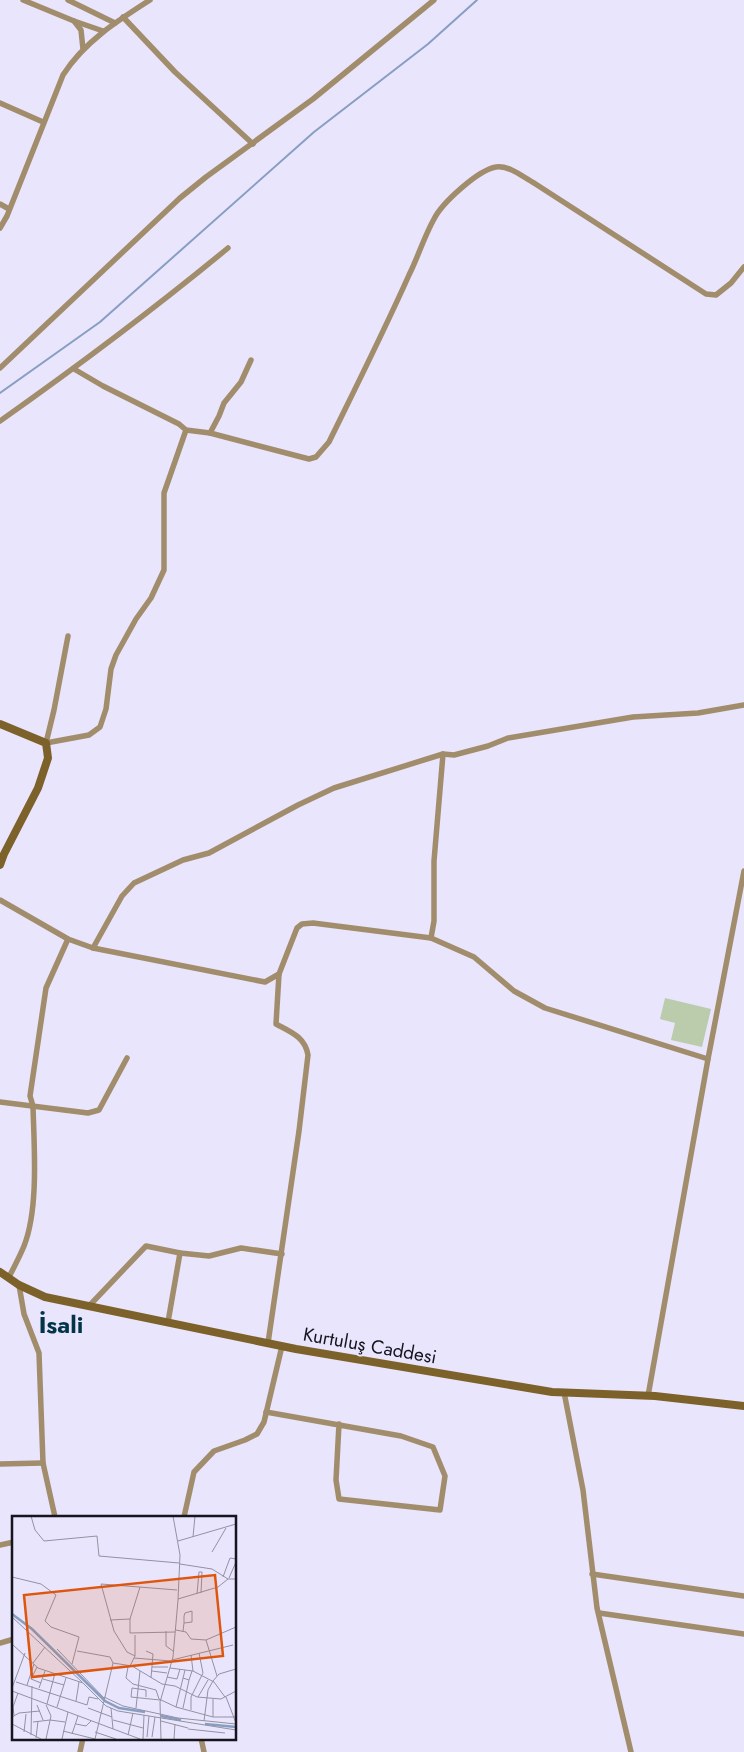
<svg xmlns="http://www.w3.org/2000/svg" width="744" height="1752" viewBox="0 0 744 1752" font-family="Jost,sans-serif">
<rect width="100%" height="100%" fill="#e9e5fc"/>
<polygon fill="#baccab" points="665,998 711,1009 702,1047 671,1040 675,1023 660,1019"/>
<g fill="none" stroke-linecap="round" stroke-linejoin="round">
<polyline stroke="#879ec2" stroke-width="2" points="0,393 100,322 314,132 428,44 477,0"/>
<g stroke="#a18d6b" stroke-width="5.5">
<polyline points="23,0 74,21 81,30 83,49"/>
<polyline points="68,0 115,23"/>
<polyline points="123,17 175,72 253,144"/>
<polyline points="74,21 103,31"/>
<polyline points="0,103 43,122"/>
<polyline points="0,204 9,209"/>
<path d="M0,228L7,216L63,75C84,42 117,21 150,0"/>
<polyline points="0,368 180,198 206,177 313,99 434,0"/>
<path d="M74,369L103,386L179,424L186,430L210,433L309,459L316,457L329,442C356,387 384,331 409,275C418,257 424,237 434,219C442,203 478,170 496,167C509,165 523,177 534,183L706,294L716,295L731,283L744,267"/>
<path d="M0,421C78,366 154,309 228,248"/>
<polyline points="210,433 219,416 224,403 241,382 251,360"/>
<polyline points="68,636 54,710 46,743 89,735 100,727 106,709 111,669 116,655 136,619 151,598 164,570 164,493 186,430"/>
<polyline points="0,900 68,939 93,948 265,982 279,974"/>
<polyline points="431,938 434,921 434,861 443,754"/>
<polyline points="93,948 122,896 134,883 183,860 209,853 298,805 334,788 443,754 454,755 488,746 508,738 633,717 698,713 744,705"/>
<polyline points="0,1102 88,1113 99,1110 127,1058"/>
<path d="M9,1277C14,1267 20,1256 24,1246C39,1208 34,1146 33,1106L30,1096L46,988L68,939"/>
<polyline points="19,1285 24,1314 39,1353 43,1463 55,1517"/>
<polyline points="89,1306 146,1246 180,1253 209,1256 241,1248 282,1254"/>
<polyline points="168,1322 180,1253"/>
<path d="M268,1343L299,1131L308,1055C305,1037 291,1032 276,1024L279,974L297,928L302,924L313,923L431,938L474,957L514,991L545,1008L708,1059"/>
<polyline points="564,1392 583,1490 597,1608 631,1752"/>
<polyline points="648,1396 708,1059 744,871"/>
<polyline points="266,1412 401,1436 433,1447 445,1476 440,1510 339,1499 336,1480 339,1424"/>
<polyline points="0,1464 43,1463"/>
<polyline points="184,1517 194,1472 214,1451 245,1440 257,1434 264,1422 282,1346"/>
<polyline points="0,1545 14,1542"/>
<polyline points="592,1574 744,1596"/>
<polyline points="599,1613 744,1634"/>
<polyline points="0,1643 14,1639"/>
<polyline points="201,1738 204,1752"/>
<polyline points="80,1752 83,1738"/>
</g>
<g stroke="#7d612a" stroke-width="8">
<polyline points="0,724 46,743 48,758 38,788 4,854 0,865"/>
<polyline points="0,1272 19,1285 45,1297 296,1349 552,1392 655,1396 744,1406"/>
</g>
</g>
<g text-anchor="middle" stroke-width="4" stroke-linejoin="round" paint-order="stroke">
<g font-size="19" fill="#16141e" stroke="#e9e5fc">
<text transform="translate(370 1345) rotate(10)" y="7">Kurtuluş Caddesi</text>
</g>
<g font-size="24" font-weight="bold" fill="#003446" stroke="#e9e5fc">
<text x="61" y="1333">İsali</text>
</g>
</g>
<g transform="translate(12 1516)">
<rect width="224" height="224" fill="#e9e5fc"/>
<path fill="none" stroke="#879ec2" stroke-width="2.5" d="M0,98L20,113L93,185L107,192L133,196M149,200L169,204M193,208L224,211"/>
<path fill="none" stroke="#9591a3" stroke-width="1" d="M19,0L23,14L32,25L85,20L87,40L167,47M181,21L183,0M166,25L224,8M200,36L214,12M168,48L200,53L216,63M0,61L29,68L44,79L33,105L39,111L67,121L60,148M211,61L218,42L224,43M217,62L224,46M128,71L118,103V117L163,116M185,78L187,56H190L189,77M166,83L206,71L216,63H224M0,101L70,166M98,104L118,103M164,114L174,116L179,123L194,124L224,111M154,115V130L161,135M171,115L172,107V100L173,97L180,95V106L172,107M194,124L205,160M0,128L26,152L71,167L94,190L106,195L224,214M45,133L92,182M65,135L98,141L101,147M134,135L141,138L139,162M179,139L181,155M123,140L115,136L102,115L89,68L165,74M122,142L159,145M160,144L221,129M21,147L33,131M118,150L123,140V119M25,151L19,163L29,167M116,151L114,162L121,168L144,174L147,183L164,191L201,201H223M140,151H156M158,152L181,155L202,166L213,181M140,155L155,157M155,161L165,163L168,153M171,162L177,164L180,155M31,163L52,169M4,166L75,189L77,181L86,183M15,169L22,148M0,172L13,137M27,172L33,155M0,175L128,223M92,181L111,190L166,202L224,208M134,181V174L120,172L119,181L148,184M186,181L196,164M214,181L224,207M201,183V201M64,185L67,166M35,188L43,157M25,189L31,204M34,189L39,200L34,223M45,191L54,162M164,191L173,154M76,192L100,201M99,192L101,213M124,192L128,155M171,192L177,164M179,194V181L191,157L187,137M2,199L1,191L6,177M0,201L7,197L28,195M38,204L53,206M101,204L131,212M149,205L176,212M192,205L196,174L201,165L207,158L224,153M21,206L38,204M0,208L29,223M64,208L74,210L79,205M176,213L213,217M51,215L83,223M12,216L14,198M83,216L104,223M60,218L66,200M19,219L20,170M116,219L121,197M135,221L137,200M140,221L143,201M24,222L26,205M50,223L56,196M83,223L101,147L120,150L150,168L163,170L185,181L209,183L224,175M131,223L132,199M149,223L148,186L161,141L166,84L168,39L161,0M162,223L163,208"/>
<path fill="#de560d" fill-opacity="0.15" stroke="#de560d" stroke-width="2.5" d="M203,59L211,140L20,161L12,79Z"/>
<rect width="224" height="224" fill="none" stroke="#16141e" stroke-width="2.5"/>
</g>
</svg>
